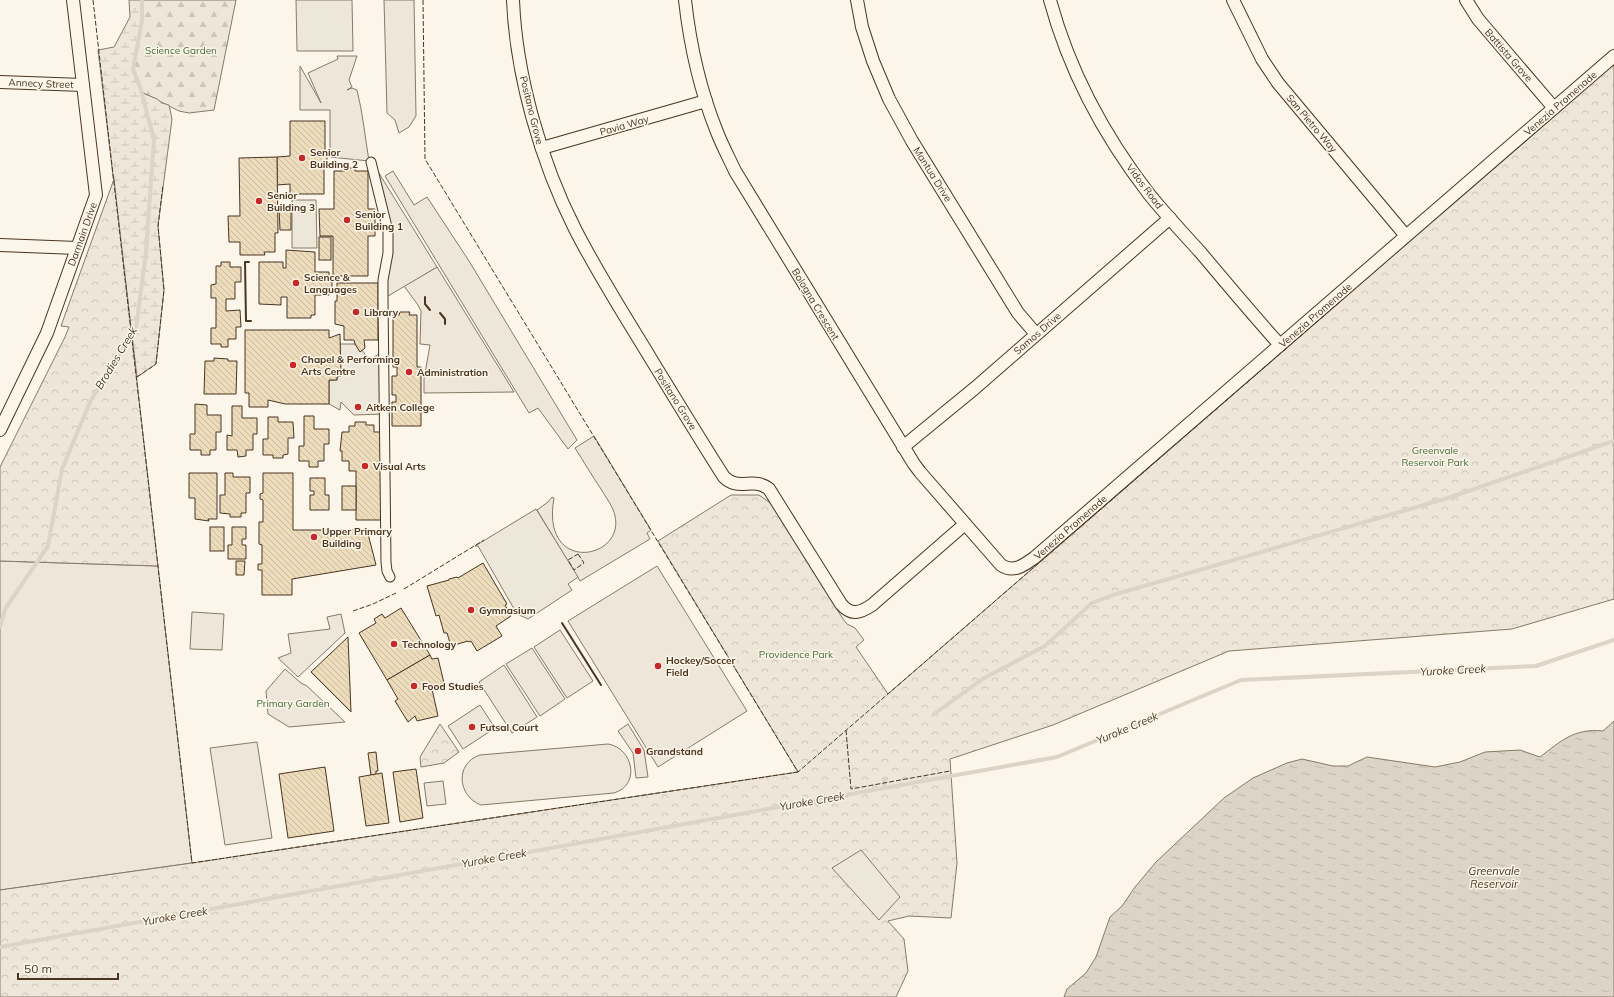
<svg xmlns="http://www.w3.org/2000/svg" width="1614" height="997" viewBox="0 0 1614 997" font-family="Mulish,sans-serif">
<defs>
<pattern id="forest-firs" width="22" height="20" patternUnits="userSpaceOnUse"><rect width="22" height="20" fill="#ede6d9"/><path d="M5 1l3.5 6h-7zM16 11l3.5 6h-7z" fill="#cdc6ba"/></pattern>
<pattern id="wetland-marsh" width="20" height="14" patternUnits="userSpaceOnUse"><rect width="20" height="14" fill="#ede6d9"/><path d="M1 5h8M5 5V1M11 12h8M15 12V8" fill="none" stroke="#cdc6ba"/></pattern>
<pattern id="park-crowns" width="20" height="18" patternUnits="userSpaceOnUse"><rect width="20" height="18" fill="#ede6d9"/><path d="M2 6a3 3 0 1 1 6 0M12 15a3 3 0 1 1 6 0" fill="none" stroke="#cdc6ba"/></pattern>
<pattern id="water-ripples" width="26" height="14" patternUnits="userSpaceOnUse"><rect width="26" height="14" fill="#dcd4c6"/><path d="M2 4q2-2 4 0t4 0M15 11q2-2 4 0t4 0" fill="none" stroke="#beb7aa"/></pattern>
<pattern id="building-back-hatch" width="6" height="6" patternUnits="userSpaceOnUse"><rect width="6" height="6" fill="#ecdcbc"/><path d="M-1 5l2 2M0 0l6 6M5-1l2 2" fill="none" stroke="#ccbda1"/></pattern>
</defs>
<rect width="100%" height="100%" fill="#fbf6e9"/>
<g fill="#ede6d9" stroke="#887966">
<path d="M337,56H357L349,80L352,87L347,90L352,88L357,90C363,114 365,137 369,161L330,157V110H300V66L321,103L308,73L338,59Z"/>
<polygon points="437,267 514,392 424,393 424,379 430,345 420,344 421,311 418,305 404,286"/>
<path d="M594,436L651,530L647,533L650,539L580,581L537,510L548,502L552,497L554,498C540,575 625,560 615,516C613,506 606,498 601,489C592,476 584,462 575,448Z"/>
<polygon points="0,561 158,566 192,863 0,890"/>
<polygon points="657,566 747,711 658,767 568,621"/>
<polygon points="192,612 224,614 222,650 190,649"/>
<polygon points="560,630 593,681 567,698 534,647"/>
<polygon points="532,648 565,699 540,716 506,664"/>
<polygon points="504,665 537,717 512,733 479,682"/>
<polygon points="285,669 301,683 307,686 345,722 289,727 268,714 266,691"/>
<polygon points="480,705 495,728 463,749 448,726"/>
<polygon points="628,724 644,750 648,777 636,778 633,753 618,731"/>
<polygon points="257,742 272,838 225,845 210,748"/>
<path d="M608,744C633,748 641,785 614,793L481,805C457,796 455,763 480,755Z"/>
<polygon points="443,781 446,804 427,806 424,783"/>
</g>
<polygon fill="url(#forest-firs)" stroke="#887966" points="142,0 236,0 214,110 189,113 179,111 145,94 141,90 133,69 142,21"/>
<polygon fill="url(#wetland-marsh)" stroke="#887966" points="129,0 142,0 142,21 133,69 141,90 145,94 157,99 162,103 169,105 172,119 158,226 164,290 156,364 137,377 98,50 114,47 130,17"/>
<g fill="url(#park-crowns)" stroke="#887966">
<polygon points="1614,64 1614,599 1512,629 1229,651 1053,725 950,759 957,863 951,918 909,916 888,921 904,939 908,971 896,997 0,997 0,890 192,863 798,772 658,541 731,495 759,495 773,505 843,619 847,624 855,628 864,640 856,647 888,694"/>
<polygon points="114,179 158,566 0,561 0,467 65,337 69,327 61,326"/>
<polygon points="440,724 459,752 444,763 421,767 420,757"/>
</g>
<g fill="#ede7d9" stroke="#887966">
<polygon points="296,0 352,0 353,51 297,51"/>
<polygon points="384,0 414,0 416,116 409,127 399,133 395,120 387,113"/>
<polygon points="377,170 437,267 383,299 388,253"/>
<polygon points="393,171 414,205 427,197 469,261 577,440 568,449 538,408 529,413 385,176"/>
<polygon points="292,200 316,200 317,248 292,248"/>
<polygon points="340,344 355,344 360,351 362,350 369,360 384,351 384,414 354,415 341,402 340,410 329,404 329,380 337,380"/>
<polygon points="536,509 578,577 568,584 572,590 528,619 517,614 478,546 475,546"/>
<polygon points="341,614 345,633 298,677 278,658 291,653 288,634 330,629 327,617"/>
<polygon points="861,850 900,897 879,920 832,868"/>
</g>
<path fill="url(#water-ripples)" stroke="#887966" d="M1614,721V997H1064L1067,989L1086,973L1096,957L1110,917L1122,906L1135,887L1156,862L1224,798L1253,778L1287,763L1302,759L1333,766H1348L1367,757L1435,767L1460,762L1485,752L1520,750L1540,757C1561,741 1574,728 1603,731Z"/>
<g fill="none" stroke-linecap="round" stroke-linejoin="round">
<g stroke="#dcd4c6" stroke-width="4">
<polyline points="0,627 5,609 48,546 62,469 91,400 136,329 146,252 154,140 141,90 133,69 142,21 142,0"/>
<polyline points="934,714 984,678 1045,646 1092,603 1113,595 1448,498 1614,441"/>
<polyline points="884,788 885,779"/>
<polyline points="0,947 1057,757 1241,680 1536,666 1614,640"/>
</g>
</g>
<g fill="url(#building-back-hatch)" stroke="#4a3520">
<polygon points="290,121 325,121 325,154 327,154 327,162 324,162 324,194 290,194 290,184 277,185 277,157 290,156"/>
<polygon points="277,157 278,233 275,233 275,252 264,252 265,255 240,255 240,242 229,242 228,216 240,216 239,158"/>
<polygon points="344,168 355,168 355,171 368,171 368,209 375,209 375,236 368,236 368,276 333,276 333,236 320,236 319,209 334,209 334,171 345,171"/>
<polygon points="279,208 291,208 291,230 280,230"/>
<rect x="319" y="237" width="12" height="23"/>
<polygon points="286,250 315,252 315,272 329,272 329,279 332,279 332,288 329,288 329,295 315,295 315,315 311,315 311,318 287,318 287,297 281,297 281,305 259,304 259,262 283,262 283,268 286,268"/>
<polygon points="221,262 230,262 230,267 241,267 241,282 235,282 235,299 226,299 226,311 240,310 241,327 236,327 236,339 228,339 228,347 221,347 221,344 211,344 211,328 216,328 216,298 211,298 211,285 216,284 216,266 221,266"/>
<polygon points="337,283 378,283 378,340 364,340 365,348 360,352 355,344 354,340 344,340 344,326 335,324 335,301 337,301"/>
<polygon points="400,312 410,312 409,315 417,315 417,367 421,367 421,426 392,426 392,402 396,402 396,395 392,395 392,376 397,376 397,367 393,367 393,315 399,315"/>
<polygon points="245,330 329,330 329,338 340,334 341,376 337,377 337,380 329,380 329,404 285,404 268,400 268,407 249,407 249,393 245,393"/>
<polygon points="214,358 228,359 228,361 237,361 236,394 204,394 205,361 214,361"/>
<polygon points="195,404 207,405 207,415 221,415 221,432 216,432 216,450 210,450 210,455 201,455 201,450 190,450 190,434 195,434"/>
<polygon points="232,406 242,406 242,418 257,418 257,434 253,434 253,450 246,450 246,456 238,457 237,450 227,450 227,435 232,436"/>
<polygon points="304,416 314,416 314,429 329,429 329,444 324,444 324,461 318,461 318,467 309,467 309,461 299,461 299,446 304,446"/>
<polygon points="268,417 278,417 278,422 293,422 294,438 288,438 288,454 283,455 283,458 273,458 273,455 263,455 263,439 268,439"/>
<polygon points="355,422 366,422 366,425 374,425 374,432 381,432 381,520 356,520 356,471 349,471 349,461 342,461 342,451 340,451 342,432 349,432 349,426 355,426"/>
<polygon points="189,473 217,473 217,519 208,519 209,521 195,519 195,498 189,498"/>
<polygon points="225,473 233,473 233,477 250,477 250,493 246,493 246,513 241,513 241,517 230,517 230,514 220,513 220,495 225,495"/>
<polygon points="263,473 293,473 293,530 367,530 376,565 292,579 292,595 262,595 262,570 258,570 258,564 262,564 262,545 259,544 259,522 263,522 263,500 260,499 260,494 263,493"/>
<polygon points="310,478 325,478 325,495 329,495 329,510 310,510 310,495 314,495 314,491 310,491"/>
<rect x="342" y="486" width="14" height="24"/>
<rect x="210" y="527" width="14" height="24"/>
<polygon points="232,527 246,527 246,539 242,539 242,545 246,545 246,559 228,559 228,545 232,545"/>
<polygon points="236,561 245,561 244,575 236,575"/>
<polygon points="483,563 507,604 505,605 511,616 496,626 502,636 477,651 471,641 469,642 468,641 451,646 447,633 444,633 439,615 436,616 427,586 449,580 449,579 457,577 458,578"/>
<polygon points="401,608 430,655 387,680 359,633 376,623 374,619 382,614 385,618"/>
<polygon points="348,637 351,712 311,672"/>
<polygon points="430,655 432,659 438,658 444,683 432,689 438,716 417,721 415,716 408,722 395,701 398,699 387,680"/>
<polygon points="376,752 378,771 376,771 376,774 371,775 368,753"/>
<polygon points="325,767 334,831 288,838 279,774"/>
<polygon points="416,769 423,818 400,822 393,772"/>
<polygon points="382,773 389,823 366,826 359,777"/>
</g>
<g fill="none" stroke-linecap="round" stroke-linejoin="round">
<defs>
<polyline id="pedestrian" points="371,162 388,231 388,253 383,280 383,299 386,562 387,571 390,577"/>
<g id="minor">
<path d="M513,0C516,75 541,162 575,229C598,274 625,316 651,359C675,398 699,438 724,477C739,492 753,476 769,489L841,604C851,616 860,613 872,605L965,524"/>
<path d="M685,0C690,45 700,90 717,132C722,145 729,158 735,171L914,464L920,472L1001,565C1013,573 1023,566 1034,558L1614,56"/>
<polyline points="857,0 862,27 873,61 889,99 912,141 1018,313 1036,334"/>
<path d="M1050,0C1069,70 1105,137 1149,194C1165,214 1184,234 1201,253C1227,284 1253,315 1280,345"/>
<polyline points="1233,0 1262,59 1278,83 1406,236"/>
<polyline points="1466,0 1478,19 1554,108"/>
<polyline points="0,82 83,85"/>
<polyline points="542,148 706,101"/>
<polyline points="0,245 77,248"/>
<polyline points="0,430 47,333 96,195 73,0"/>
<polyline points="903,447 975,388 1170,218"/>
</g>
</defs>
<use href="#pedestrian" stroke="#4a3520" stroke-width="11"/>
<use href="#minor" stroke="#4a3520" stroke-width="14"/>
<use href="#pedestrian" stroke="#fbf6e9" stroke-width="9"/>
<use href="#minor" stroke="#fbf6e9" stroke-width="12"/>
<g stroke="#4a3520" stroke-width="1" stroke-dasharray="5 2" stroke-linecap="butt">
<polyline points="93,0 192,863 798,772"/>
<polyline points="423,0 425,159 798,772 1343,299"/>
<polyline points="137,377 156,364 164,290 158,226 163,185"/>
<polygon points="578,554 584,563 574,570 568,560"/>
<polyline points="404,589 484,540"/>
<polyline points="353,611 373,604 396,593"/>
<polyline points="846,730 851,789 950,771"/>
</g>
<g stroke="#4a3520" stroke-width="2">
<polyline points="249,262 245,262 246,321 251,321"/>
<polyline points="425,297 425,304 430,310"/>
<polyline points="440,313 445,319 445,324"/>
<polyline points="562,623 601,685"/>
</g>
</g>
<g fill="#c62828" stroke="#fbf6e9" stroke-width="1.5">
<circle cx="302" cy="158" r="4"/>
<circle cx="259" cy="201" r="4"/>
<circle cx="347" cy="220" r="4"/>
<circle cx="296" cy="283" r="4"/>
<circle cx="356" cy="312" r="4"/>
<circle cx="293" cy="365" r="4"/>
<circle cx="409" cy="372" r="4"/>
<circle cx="358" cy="407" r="4"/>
<circle cx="365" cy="466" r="4"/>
<circle cx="314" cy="537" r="4"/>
<circle cx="471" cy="610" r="4"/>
<circle cx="394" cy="644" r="4"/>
<circle cx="658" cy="666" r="4"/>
<circle cx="414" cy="686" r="4"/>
<circle cx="472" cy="727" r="4"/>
<circle cx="638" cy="751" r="4"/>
</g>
<g text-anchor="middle" stroke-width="3" stroke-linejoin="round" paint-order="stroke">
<g font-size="10" fill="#436837" stroke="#fbf6e9">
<text x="181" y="54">Science Garden</text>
<text x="1435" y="454">Greenvale<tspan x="1435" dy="12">Reservoir Park</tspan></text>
<text x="796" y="658">Providence Park</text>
<text x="293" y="707">Primary Garden</text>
</g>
<g font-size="10" fill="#4a3520" stroke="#fbf6e9">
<text transform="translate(1509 55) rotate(49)" y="4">Battista Grove</text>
<text transform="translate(41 83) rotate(2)" y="4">Annecy Street</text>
<text transform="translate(1560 103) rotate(-41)" y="4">Venezia Promenade</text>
<text transform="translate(532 110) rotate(76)" y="4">Positano Grove</text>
<text transform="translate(1312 123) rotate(50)" y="4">San Pietro Way</text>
<text transform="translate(624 125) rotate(-16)" y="4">Pavia Way</text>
<text transform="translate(933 174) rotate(58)" y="4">Mantua Drive</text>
<text transform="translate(1145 186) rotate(53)" y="4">Vidos Road</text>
<text transform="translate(82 234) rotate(-70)" y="4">Darmain Drive</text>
<text transform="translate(816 304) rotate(59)" y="4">Bologna Crescent</text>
<text transform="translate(1315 315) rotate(-41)" y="4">Venezia Promenade</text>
<text transform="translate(1037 333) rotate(-41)" y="4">Samos Drive</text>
<text transform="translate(676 399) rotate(58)" y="4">Positano Grove</text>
<text transform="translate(1070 527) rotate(-41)" y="4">Venezia Promenade</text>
</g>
<g font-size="10" font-weight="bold" fill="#4a3520" stroke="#fbf6e9" text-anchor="start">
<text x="310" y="156">Senior<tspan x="310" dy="12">Building 2</tspan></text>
<text x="267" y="199">Senior<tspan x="267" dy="12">Building 3</tspan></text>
<text x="355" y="218">Senior<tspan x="355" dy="12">Building 1</tspan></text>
<text x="304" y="281">Science &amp;<tspan x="304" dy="12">Languages</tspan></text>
<text x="364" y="316">Library</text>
<text x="301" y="363">Chapel &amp; Performing<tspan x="301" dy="12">Arts Centre</tspan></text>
<text x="417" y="376">Administration</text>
<text x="366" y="411">Aitken College</text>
<text x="373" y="470">Visual Arts</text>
<text x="322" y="535">Upper Primary<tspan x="322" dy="12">Building</tspan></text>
<text x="479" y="614">Gymnasium</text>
<text x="402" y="648">Technology</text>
<text x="666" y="664">Hockey/Soccer<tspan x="666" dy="12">Field</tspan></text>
<text x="422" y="690">Food Studies</text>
<text x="480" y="731">Futsal Court</text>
<text x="646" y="755">Grandstand</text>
</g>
<g font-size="11" font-style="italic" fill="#4a3520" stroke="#fbf6e9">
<text transform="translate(116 358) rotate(-59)" y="4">Brodies Creek</text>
<text transform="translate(1453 670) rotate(-3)" y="4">Yuroke Creek</text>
<text transform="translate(1127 728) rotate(-23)" y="4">Yuroke Creek</text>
<text transform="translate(812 801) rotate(-10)" y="4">Yuroke Creek</text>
<text transform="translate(494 858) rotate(-10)" y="4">Yuroke Creek</text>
<text x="1494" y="875">Greenvale<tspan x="1494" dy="13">Reservoir</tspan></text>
<text transform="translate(175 916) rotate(-10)" y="4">Yuroke Creek</text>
</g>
</g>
<path d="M18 973v6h100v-6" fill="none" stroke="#4a3520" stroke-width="2"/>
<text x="24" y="973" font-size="12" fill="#4a3520" stroke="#fbf6e9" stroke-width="3" paint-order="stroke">50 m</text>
</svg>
